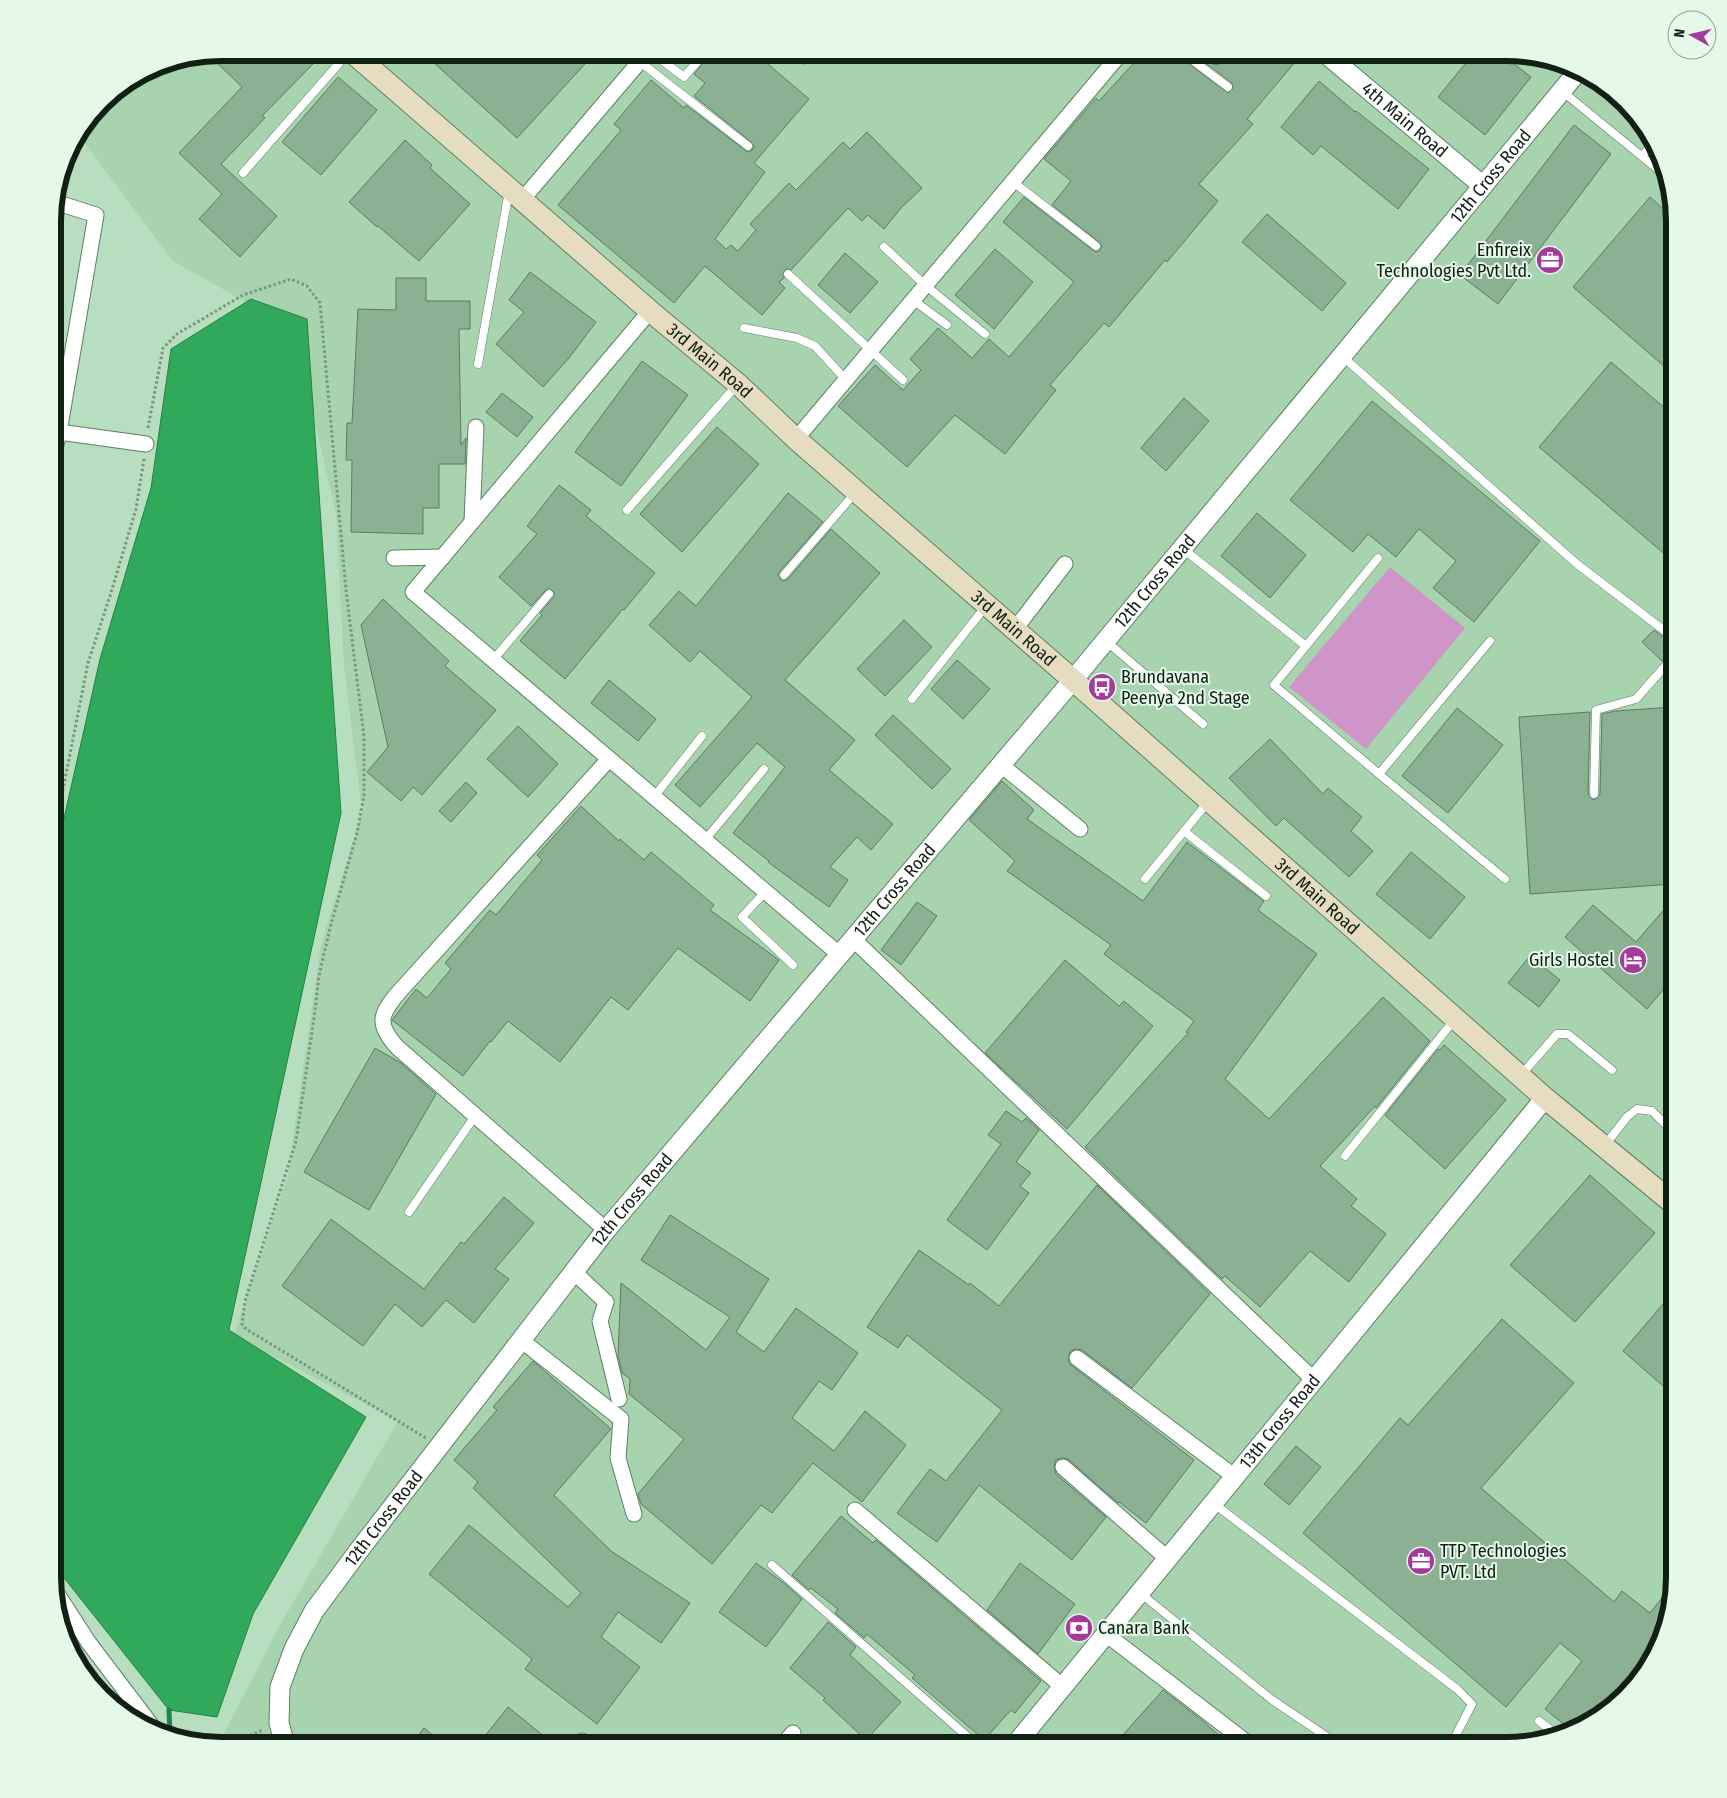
<svg xmlns="http://www.w3.org/2000/svg" width="1727" height="1798" viewBox="0 0 1727 1798" font-family="'Fira Sans Condensed',sans-serif">
<rect width="100%" height="100%" fill="#b7debe"/>
<polygon fill="#a7d4af" points="222,53 1516,53 1580,70 1633,110 1665,167 1674,221 1674,1576 1657,1651 1617,1704 1570,1733 1506,1745 218,1745 279,1627 398,1421 234,1336 288,1174 321,945 362,811 344,666 336,514 292,322 242,300 173,261 79,135 110,95 157,65"/>
<polygon fill="#cf95c8" points="1390,567 1465,628 1366,749 1289,687"/>
<polygon fill="#30a95a" stroke="#278045" points="251,299 307,319 341,813 229,1330 366,1417 253,1614 217,1717 169,1710 53,1564 53,867 100,659 151,488 171,349"/>
<g fill="none" stroke-linecap="round" stroke-linejoin="round">
<polyline stroke="#278045" stroke-width="5" points="169,1710 170,1734"/>
</g>
<g fill="#8bb092" stroke="#597d61">
<polygon points="222,52 301,53 313,64 262,116 265,118 221,164 277,216 240,257 199,219 222,194 179,153 242,87 209,55"/>
<polygon points="423,53 595,53 517,138"/>
<polygon points="712,53 723,62 731,53 755,53 809,99 754,163 765,172 715,239 726,249 731,245 738,251 756,230 750,224 789,183 796,190 843,142 850,149 867,132 922,188 901,208 884,229 868,215 862,221 848,208 791,270 787,269 784,271 784,278 779,282 785,288 762,315 705,266 674,303 558,205 621,130 614,124 651,80 684,108 686,105 745,150 748,152 752,150 754,146 751,142 694,96 705,83 694,74"/>
<polygon points="1143,53 1177,53 1180,57 1228,93 1233,88 1232,83 1192,53 1207,53 1207,59 1214,65 1223,63 1228,56 1228,53 1286,53 1296,61 1247,119 1253,124 1199,184 1218,201 1167,262 1165,260 1109,327 1104,323 1050,385 1056,390 1005,454 955,415 907,467 838,406 875,365 903,390 921,370 910,359 938,328 972,358 989,339 1009,357 1074,282 1003,222 1024,197 1093,250 1096,252 1100,250 1102,246 1099,242 1052,205 1071,181 1044,159 1096,98 1099,101"/>
<polygon points="1474,53 1500,53 1531,77 1485,135 1438,97"/>
<polygon points="338,77 377,110 321,175 282,142"/>
<polygon points="1319,81 1355,112 1356,111 1429,169 1398,209 1321,146 1313,155 1281,127"/>
<polygon points="1574,125 1611,154 1498,304 1460,275"/>
<polygon points="405,140 432,165 430,168 470,204 419,261 378,226 377,227 349,202"/>
<polygon points="1650,197 1674,218 1674,375 1573,287"/>
<polygon points="1267,214 1346,283 1322,311 1242,242"/>
<polygon points="995,249 1033,282 994,329 955,295"/>
<polygon points="845,253 878,282 850,313 818,285"/>
<polygon points="530,272 596,322 569,358 543,387 496,344 524,312 509,300"/>
<polygon points="396,278 426,278 426,301 470,301 470,329 459,329 461,445 466,438 465,464 439,464 439,508 423,508 423,534 351,532 352,460 346,460 347,423 352,423 358,309 396,310"/>
<polygon points="642,361 688,395 621,486 575,452"/>
<polygon points="1611,362 1674,416 1674,562 1539,447"/>
<polygon points="502,393 533,417 517,437 486,412"/>
<polygon points="1184,398 1209,421 1166,471 1141,448"/>
<polygon points="1372,401 1540,541 1474,622 1433,588 1456,561 1419,529 1396,557 1368,534 1353,552 1290,500"/>
<polygon points="717,427 759,464 682,552 640,514"/>
<polygon points="559,485 591,510 586,516 655,573 624,610 623,609 565,679 520,641 542,615 540,613 554,597 554,592 550,589 547,589 531,606 499,577 537,534 527,526"/>
<polygon points="788,493 823,522 780,571 778,574 780,579 783,581 788,579 831,529 880,573 785,680 855,740 829,770 893,824 871,850 857,837 830,867 848,880 829,907 768,862 769,861 733,833 785,767 757,743 700,807 675,785 752,697 700,651 690,662 649,625 679,591 696,606"/>
<polygon points="1257,513 1306,555 1270,598 1221,556"/>
<polygon points="383,599 449,661 445,666 496,710 422,795 413,787 401,801 367,772 388,747 361,625"/>
<polygon points="904,620 932,647 885,696 857,669"/>
<polygon points="1654,630 1674,645 1674,650 1670,652 1662,661 1642,642"/>
<polygon points="957,660 990,689 963,719 931,689"/>
<polygon points="609,680 656,719 638,741 591,703"/>
<polygon points="1674,707 1674,884 1530,894 1519,717 1590,712 1588,794 1591,798 1594,800 1598,797 1600,794 1602,714 1615,711"/>
<polygon points="1457,708 1503,745 1448,813 1402,776"/>
<polygon points="893,715 951,769 932,789 875,735"/>
<polygon points="518,726 558,764 528,797 487,759"/>
<polygon points="1270,739 1323,794 1328,788 1362,817 1351,831 1373,851 1349,877 1284,818 1276,826 1229,778"/>
<polygon points="1002,781 1034,810 1027,819 1143,901 1187,842 1264,901 1258,910 1317,954 1225,1079 1269,1119 1383,997 1430,1041 1376,1108 1375,1106 1320,1166 1357,1199 1351,1206 1386,1234 1349,1282 1310,1251 1260,1307 1225,1276 1222,1279 1085,1147 1188,1033 1186,1032 1194,1021 1104,954 1111,945 1007,871 1015,861 969,820"/>
<polygon points="466,782 477,793 451,822 439,811"/>
<polygon points="581,806 619,841 620,839 644,860 651,852 714,905 710,910 779,960 750,1001 678,948 628,1010 611,997 560,1062 508,1021 491,1042 490,1041 463,1076 392,1020 416,989 427,998 451,969 445,963 490,910 496,915 542,860 537,855"/>
<polygon points="1411,852 1465,897 1430,939 1376,894"/>
<polygon points="1674,898 1674,977 1647,1009 1565,937 1593,905 1636,942"/>
<polygon points="917,902 937,916 901,965 881,950"/>
<polygon points="1530,956 1560,980 1539,1007 1508,983"/>
<polygon points="1065,960 1119,1006 1124,1001 1153,1026 1067,1129 985,1053"/>
<polygon points="1444,1045 1506,1100 1445,1169 1385,1115 1438,1049 1440,1050"/>
<polygon points="375,1048 401,1063 436,1094 369,1210 304,1172"/>
<polygon points="1006,1111 1022,1122 1026,1118 1039,1130 1016,1162 1031,1173 1020,1186 1029,1193 987,1250 947,1220 1001,1144 988,1135"/>
<polygon points="1590,1175 1655,1233 1575,1322 1510,1265"/>
<polygon points="1097,1185 1210,1294 1132,1388 1082,1350 1074,1349 1070,1352 1068,1361 1071,1365 1194,1460 1146,1523 1119,1502 1118,1503 1069,1460 1064,1458 1056,1460 1054,1466 1056,1474 1106,1517 1072,1560 979,1485 937,1542 897,1513 930,1469 946,1481 1002,1410 907,1335 898,1348 867,1327 919,1250 969,1285 970,1283 999,1306"/>
<polygon points="504,1197 534,1223 495,1269 509,1279 474,1323 446,1300 422,1327 395,1304 363,1346 282,1286 331,1219 424,1289 461,1242 464,1244"/>
<polygon points="670,1215 769,1279 736,1332 764,1352 796,1308 858,1353 832,1390 819,1381 792,1418 834,1451 865,1411 906,1445 862,1502 813,1463 772,1513 761,1505 712,1564 641,1504 638,1494 684,1439 629,1394 630,1379 622,1373 618,1356 621,1283 706,1350 730,1317 641,1260"/>
<polygon points="1674,1291 1674,1394 1663,1386 1623,1351"/>
<polygon points="1502,1319 1574,1383 1481,1488 1614,1602 1622,1591 1650,1613 1673,1584 1657,1651 1617,1704 1572,1731 1545,1709 1582,1661 1560,1643 1506,1707 1303,1533 1400,1418 1408,1425"/>
<polygon points="533,1361 611,1429 554,1495 611,1551 690,1603 661,1643 618,1612 601,1637 640,1667 597,1724 525,1669 532,1659 429,1574 469,1525 568,1607 581,1593 473,1488 478,1482 454,1460 497,1410 493,1407"/>
<polygon points="1296,1446 1321,1467 1289,1505 1264,1484"/>
<polygon points="841,1516 873,1543 876,1540 1041,1681 1015,1713 1011,1710 984,1740 912,1678 915,1675 867,1634 864,1638 835,1613 838,1609 811,1588 809,1590 792,1575"/>
<polygon points="756,1563 784,1583 802,1599 766,1647 719,1612"/>
<polygon points="1020,1563 1075,1604 1038,1654 987,1610"/>
<polygon points="828,1622 856,1647 850,1655 901,1702 866,1740 823,1700 825,1698 790,1668"/>
<polygon points="1163,1690 1203,1721 1231,1746 1113,1746"/>
<polygon points="508,1707 556,1746 477,1746"/>
<polygon points="424,1728 446,1746 411,1746"/>
</g>
<g fill="none" stroke-linecap="round" stroke-linejoin="round">
<defs>
<g id="service">
<polyline points="652,53 684,77 705,53"/>
<polyline points="795,53 804,60"/>
<polyline points="1183,53 1228,87"/>
<polyline points="639,61 748,146"/>
<polyline points="1562,91 1667,177"/>
<polyline points="1642,156 1652,144"/>
<polyline points="243,173 348,53"/>
<polyline points="1012,181 1096,246"/>
<polyline points="884,247 925,285 985,334"/>
<polyline points="788,274 903,380"/>
<polyline points="913,300 947,325"/>
<polyline points="744,328 797,338 815,346 846,380"/>
<polyline points="1342,356 1577,564 1674,638"/>
<polyline points="478,364 509,191"/>
<polyline points="627,510 736,386"/>
<polyline points="1182,548 1306,646"/>
<polyline points="1378,558 1274,685 1379,774 1490,641"/>
<polyline points="784,575 855,493"/>
<polyline points="1106,641 1203,724"/>
<polyline points="493,660 549,594"/>
<polyline points="912,699 986,606"/>
<polyline points="1379,774 1505,879"/>
<polyline points="1594,794 1596,710 1636,699 1674,656"/>
<polyline points="654,797 702,736"/>
<polyline points="1184,831 1266,896"/>
<polyline points="705,840 764,769"/>
<polyline points="1145,879 1208,802"/>
<polyline points="765,892 742,917 793,965"/>
<polyline points="1521,1075 1557,1034 1568,1034 1612,1070"/>
<polyline points="1605,1145 1627,1117 1637,1109 1652,1111 1667,1126"/>
<polyline points="1345,1156 1455,1019"/>
<polyline points="409,1212 475,1116"/>
<polyline points="1213,1503 1457,1689 1472,1704 1455,1737 1448,1745"/>
<polyline points="772,1565 977,1745"/>
<polyline points="1140,1593 1271,1699 1339,1745"/>
<polyline points="1539,1721 1557,1735"/>
</g>
<g id="minor">
<polyline points="1216,56 1219,53"/>
<polyline points="522,200 647,53"/>
<polyline points="650,311 413,592 840,955"/>
<polyline points="59,432 146,444"/>
<polyline points="796,439 1121,53"/>
<polyline points="53,457 59,432 96,215 55,202"/>
<polyline points="472,522 476,427"/>
<polyline points="394,558 443,557"/>
<polyline points="1015,629 1065,564"/>
<polyline points="1001,765 1080,829"/>
<polyline points="853,939 1314,1380"/>
<path d="M606,1230L397,1047C376,1024 380,1014 399,992L609,759"/>
<polyline points="574,1272 606,1302 600,1321 619,1399"/>
<polyline points="521,1340 621,1419 618,1458 634,1514"/>
<polyline points="1077,1358 1235,1477"/>
<polyline points="1063,1467 1168,1559"/>
<polyline points="855,1510 1063,1687"/>
<polyline points="56,1592 89,1643 155,1730"/>
<polyline points="1106,1634 1246,1742"/>
<polyline points="579,1745 582,1741 589,1745"/>
<polyline points="782,1745 793,1733"/>
</g>
<g id="tertiary">
<path id="s1" d="M1325,53L1483,186"/>
<path id="s2" d="M285,1745L279,1723L280,1687L294,1649L314,1611L360,1549L606,1230L1073,680L1579,70"/>
<path id="s3" d="M1015,1745L1545,1098"/>
</g>
<g id="secondary">
<path id="s4" d="M353,53L650,311L738,384L796,439L1073,680L1545,1098L1674,1204"/>
</g>
</defs>
<use href="#service" stroke="#5d8064" stroke-width="9"/>
<use href="#minor" stroke="#5d8064" stroke-width="17"/>
<use href="#tertiary" stroke="#5d8064" stroke-width="21"/>
<use href="#secondary" stroke="#5d8064" stroke-width="23"/>
<g stroke="#78967e" stroke-width="3" stroke-dasharray="2.5 2.5" stroke-linecap="butt">
<polyline points="148,428 163,348 177,334 243,295 291,279 307,286 320,303 346,590 364,737 364,795 357,833 330,928 319,976 314,1018 296,1141 245,1301 242,1324 246,1329 426,1438"/>
<polyline points="53,840 88,663 110,596 136,509 144,459"/>
<polyline points="227,1745 263,1730"/>
</g>
<use href="#service" stroke="#fff" stroke-width="8"/>
<use href="#minor" stroke="#fff" stroke-width="15"/>
<use href="#tertiary" stroke="#fff" stroke-width="19"/>
<use href="#secondary" stroke="#e6dcc0" stroke-width="21"/>
</g>
<defs>
<symbol id="office-disc" viewBox="-11 -11 22 22"><circle r="9.5" fill="#a33a9c" stroke="#e5f9e9"/><path d="M-6-3h4V-5.5h4V-3h4V5H-6ZM-1-4.5V-3h2v-1.5ZM-6 0V1H6V0Z" fill="#fff"/></symbol>
<symbol id="bus-disc" viewBox="-11 -11 22 22"><circle r="9.5" fill="#a33a9c" stroke="#e5f9e9"/><path d="M-5-6H5V4H4V6H2V4H-2V6H-4V4H-5ZM-3.5-4V0h7V-4ZM-3.5 1.2v1.5H-2V1.2ZM2 1.2v1.5H3.5V1.2Z" fill="#fff"/></symbol>
<symbol id="hotel-disc" viewBox="-11 -11 22 22"><circle r="9.5" fill="#a33a9c" stroke="#e5f9e9"/><path d="M-6-4.5h1.5V1H6V5H4.5V3h-9V5H-6ZM-4 0a1.8 1.8 0 1 1 3.6 0ZM.5 0V-2.5h3Q6-2.5 6 0Z" fill="#fff"/></symbol>
<symbol id="bank-disc" viewBox="-11 -11 22 22"><circle r="9.5" fill="#a33a9c" stroke="#e5f9e9"/><path d="M-6-4H6V4H-6ZM0-2.3a2.3 2.3 0 1 0 0 4.6a2.3 2.3 0 1 0 0-4.6Z" fill="#fff"/></symbol>
</defs>
<g fill-rule="evenodd">
<use href="#office-disc" x="1534" y="244" width="32" height="32"/>
<use href="#bus-disc" x="1086" y="671" width="32" height="32"/>
<use href="#hotel-disc" x="1617" y="944" width="32" height="32"/>
<use href="#office-disc" x="1405" y="1545" width="32" height="32"/>
<use href="#bank-disc" x="1063" y="1612" width="32" height="32"/>
</g>
<g text-anchor="middle" stroke-width="4" stroke-linejoin="round" paint-order="stroke">
<g font-size="18" fill="#111f14" stroke="#e5f9e9">
<text dy="6" stroke="none"><textPath href="#s1" startOffset="104">4th Main Road</textPath></text>
<text dy="6" stroke="none"><textPath href="#s2" startOffset="1998">12th Cross Road</textPath></text>
<text dy="6" stroke="none"><textPath href="#s4" startOffset="471">3rd Main Road</textPath></text>
<text dy="6" stroke="none"><textPath href="#s2" startOffset="1472">12th Cross Road</textPath></text>
<text dy="6" stroke="none"><textPath href="#s4" startOffset="876">3rd Main Road</textPath></text>
<text dy="6" stroke="none"><textPath href="#s2" startOffset="1068">12th Cross Road</textPath></text>
<text dy="6" stroke="none"><textPath href="#s4" startOffset="1281">3rd Main Road</textPath></text>
<text dy="6" stroke="none"><textPath href="#s2" startOffset="662">12th Cross Road</textPath></text>
<text dy="6" stroke="none"><textPath href="#s3" startOffset="418">13th Cross Road</textPath></text>
<text dy="6" stroke="none"><textPath href="#s2" startOffset="258">12th Cross Road</textPath></text>
</g>
<g font-size="18" fill="#111f14" stroke="#e5f9e9" text-anchor="start">
<text x="1531" y="256" text-anchor="end">Enfireix<tspan x="1531" dy="21">Technologies Pvt Ltd.</tspan></text>
<text x="1121" y="683">Brundavana<tspan x="1121" dy="21">Peenya 2nd Stage</tspan></text>
<text x="1614" y="966" text-anchor="end">Girls Hostel</text>
<text x="1440" y="1557">TTP Technologies<tspan x="1440" dy="21">PVT. Ltd</tspan></text>
<text x="1098" y="1634">Canara Bank</text>
</g>
</g>
<path d="M0 0H1727V1798H0ZM221 61H1506A160 160 0 0 1 1666 221V1577A160 160 0 0 1 1506 1737H221A160 160 0 0 1 61 1577V221A160 160 0 0 1 221 61Z" fill="#e5f9e9" fill-rule="evenodd"/>
<path fill="none" stroke="#111f14" stroke-width="6" d="M221 61H1506A160 160 0 0 1 1666 221V1577A160 160 0 0 1 1506 1737H221A160 160 0 0 1 61 1577V221A160 160 0 0 1 221 61Z"/>
<g transform="translate(1692 35) rotate(278)"><circle r="24" fill="#e5f9e9" stroke="#90a294"/>
<path d="M0-4L9 19L0 12L-9 19Z" fill="#a33a9c"/>
<text y="-8" font-size="14" font-weight="bold" text-anchor="middle" fill="#111f14">N</text>
</g>
</svg>
